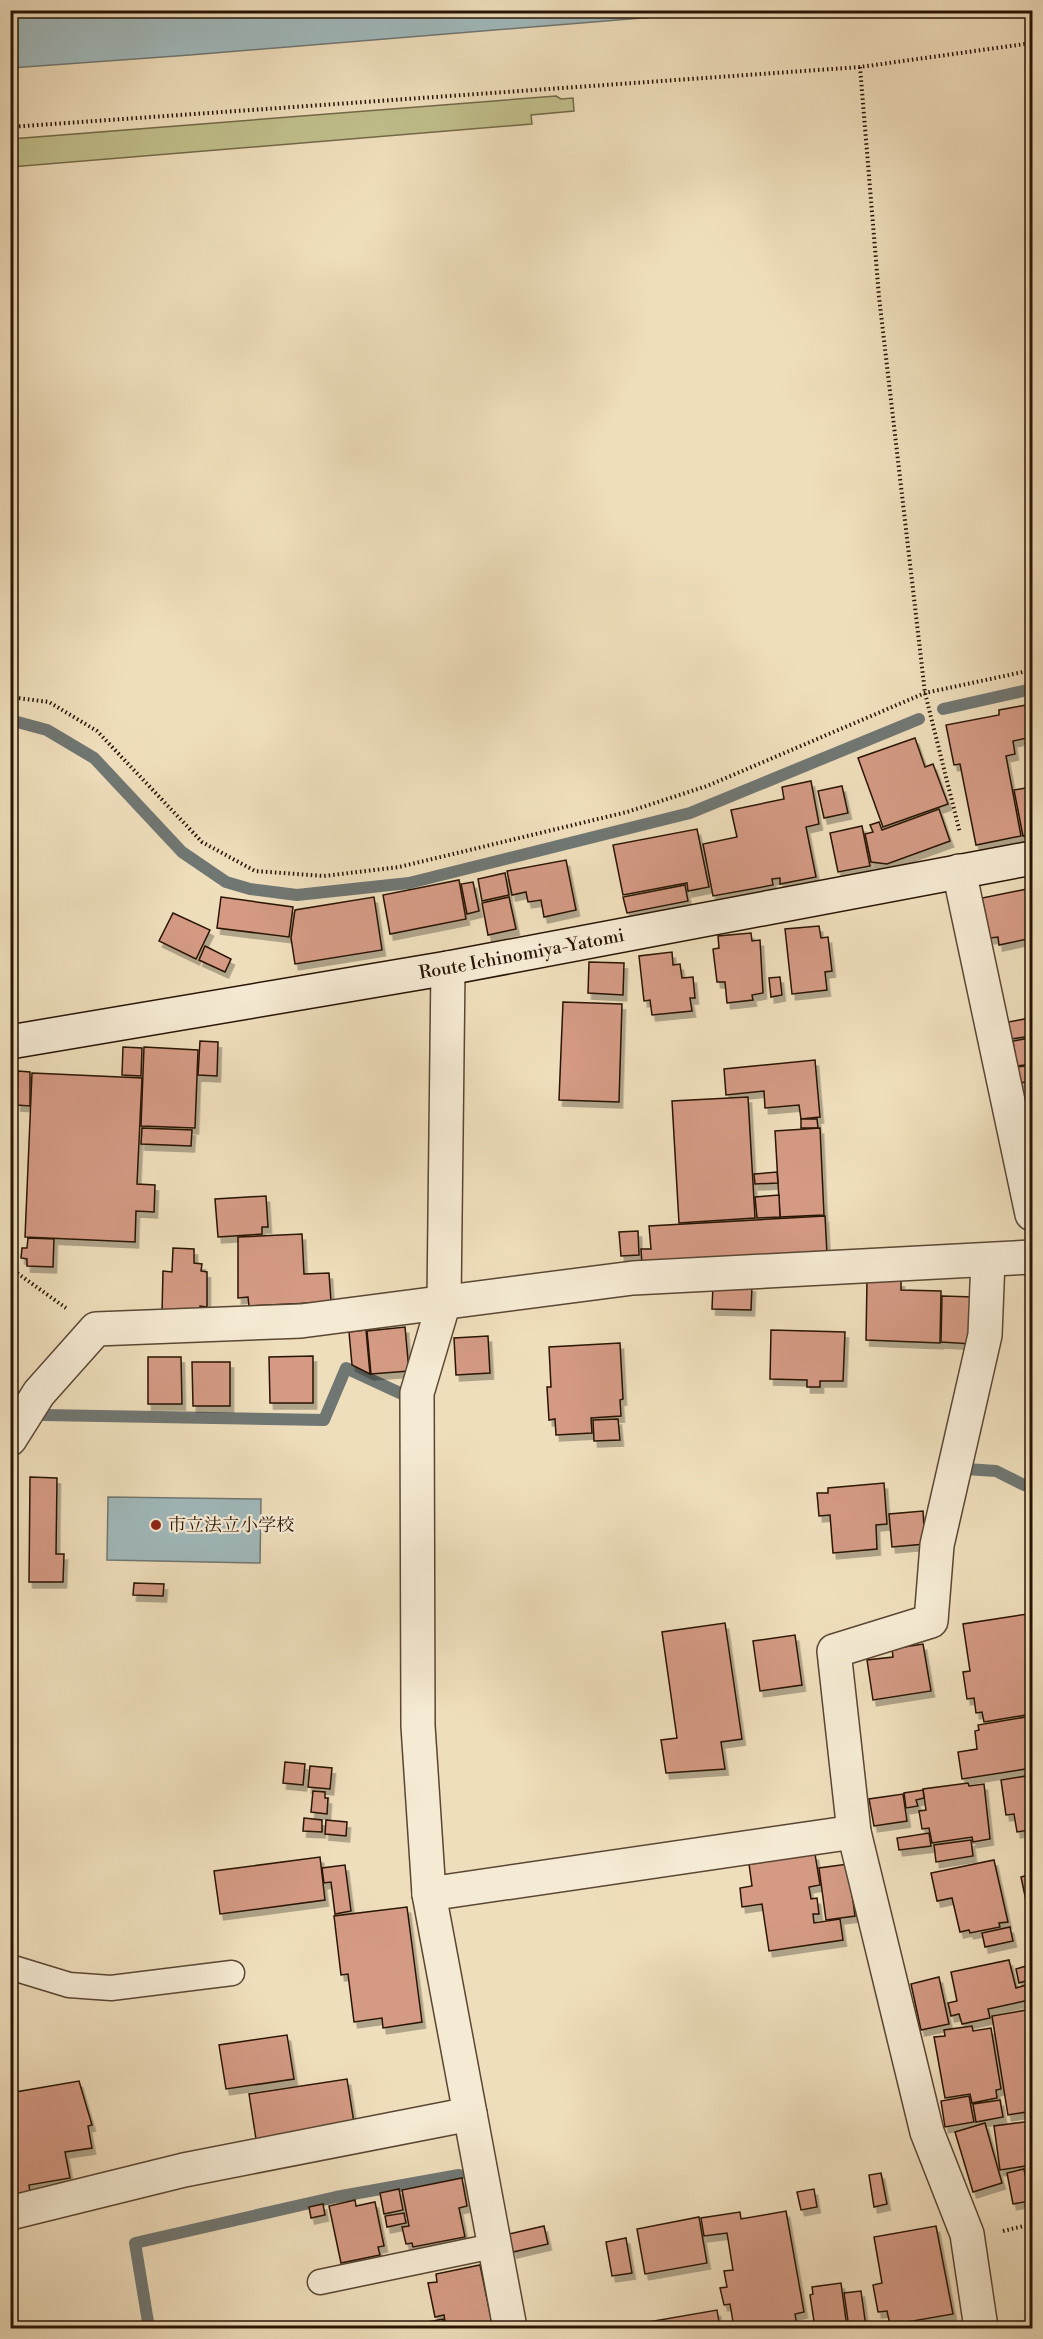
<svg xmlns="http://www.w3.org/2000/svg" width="1043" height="2339" viewBox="0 0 1043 2339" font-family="'Libre Bodoni','Noto Serif JP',serif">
<defs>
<filter id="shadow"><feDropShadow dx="3.5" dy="6" stdDeviation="0" flood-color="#0004"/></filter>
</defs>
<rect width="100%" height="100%" fill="#efdebc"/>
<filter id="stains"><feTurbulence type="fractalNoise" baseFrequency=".00333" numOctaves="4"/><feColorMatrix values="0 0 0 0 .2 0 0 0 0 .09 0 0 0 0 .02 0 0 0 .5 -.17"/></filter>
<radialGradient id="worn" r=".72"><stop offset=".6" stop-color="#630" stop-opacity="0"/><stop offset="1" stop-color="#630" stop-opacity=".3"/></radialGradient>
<polygon fill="#c0bf8c" stroke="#746a48" stroke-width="1.5" points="556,96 561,99 573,98 574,111 531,115 532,124 11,167 11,139"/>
<g fill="#a0b9bc" stroke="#707773" stroke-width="1.5">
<polygon points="11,10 727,10 727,11 190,55 11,68"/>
<polygon points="108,1497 261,1499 260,1563 107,1560"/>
</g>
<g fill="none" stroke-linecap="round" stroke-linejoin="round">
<g stroke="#707773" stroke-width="12">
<polyline points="943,709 1032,689"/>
<polyline points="10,720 47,730 94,758 182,852 226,882 250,889 297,895 409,883 690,813 919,719"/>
<polyline points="44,1415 324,1420 346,1368 402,1394"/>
<polyline points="966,1469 996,1471 1024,1485 1032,1486"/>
<polyline points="149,2328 135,2243 336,2197 459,2175"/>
</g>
</g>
<g fill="#d49a84" stroke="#291405" stroke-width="1.5" filter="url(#shadow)">
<polygon points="1032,704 1032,737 1013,741 1015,754 1006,756 1021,836 976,845 960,764 954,765 946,725 999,715 999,710"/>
<polygon points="915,738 925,767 933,764 948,804 883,827 858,758"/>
<polygon points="811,781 819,824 806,827 816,877 780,884 780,878 772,879 773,885 713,896 703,844 737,837 731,810 784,799 782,787"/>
<polygon points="842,786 848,813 824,818 818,791"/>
<polygon points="1032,787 1032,834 1023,836 1014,790"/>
<polygon points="939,809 950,841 887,864 871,862 865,834 873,832 870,825 879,822 882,830"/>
<polygon points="862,826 870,866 838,872 830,833"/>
<polygon points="697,829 709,887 688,891 687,883 623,895 613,845"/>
<polygon points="566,860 576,910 544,917 541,900 528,902 526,892 512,895 507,871"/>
<polygon points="505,873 509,895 482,901 478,879"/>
<polygon points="459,880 466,919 390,934 383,895"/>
<polygon points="473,882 479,911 467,914 461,884"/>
<polygon points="685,885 688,901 627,913 623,897"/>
<polygon points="1032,888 1032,938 999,945 998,937 990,938 982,898"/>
<polygon points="221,897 293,907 289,937 217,928"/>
<polygon points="374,897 382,950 295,964 291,938 295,910"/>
<polygon points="509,897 516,929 488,935 482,903"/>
<polygon points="173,913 210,930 196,959 159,941"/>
<polygon points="819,926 821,938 828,937 832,971 825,972 827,990 792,994 785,929"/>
<polygon points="751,933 752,941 760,940 763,993 752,995 753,1000 727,1003 725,982 717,982 713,949 719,948 718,936"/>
<polygon points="205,946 231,959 225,972 199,960"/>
<polygon points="672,952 673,965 680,964 682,978 693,977 695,998 690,998 692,1011 652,1015 650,1000 644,1001 639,956"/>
<polygon points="589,962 624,963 623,995 588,993"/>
<polygon points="780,977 782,995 771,997 769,978"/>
<polygon points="1032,990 1032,1021 1028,991"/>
<polygon points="563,1002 622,1004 619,1102 559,1100"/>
<polygon points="1030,1018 1032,1036 1011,1039 1008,1022"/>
<polygon points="1030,1038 1032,1064 1017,1066 1013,1041"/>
<polygon points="200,1041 218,1042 217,1076 198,1075"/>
<polygon points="123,1047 142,1048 141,1076 122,1075"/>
<polygon points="144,1047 198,1050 195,1128 141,1126"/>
<polygon points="815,1060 820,1117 801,1119 799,1105 765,1108 764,1091 726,1095 724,1069"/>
<polygon points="1032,1065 1032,1081 1019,1083 1017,1067"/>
<polygon points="18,1071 30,1072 30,1106 17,1105"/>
<polygon points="32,1073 142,1078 137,1184 155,1185 154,1212 136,1211 135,1242 25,1237"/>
<polygon points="748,1097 755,1218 679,1223 672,1101"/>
<polygon points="801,1119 817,1119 818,1128 801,1128"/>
<polygon points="142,1128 192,1130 191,1146 141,1144"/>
<polygon points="820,1128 824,1215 780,1217 775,1131"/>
<polygon points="777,1172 778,1183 755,1184 754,1174"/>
<polygon points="779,1195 780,1217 757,1218 755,1197"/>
<polygon points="266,1196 268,1227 262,1227 262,1234 218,1237 215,1199"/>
<polygon points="825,1216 827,1254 642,1265 641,1249 651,1249 649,1226"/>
<polygon points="638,1231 639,1255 621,1256 619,1232"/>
<polygon points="302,1234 304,1274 329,1273 331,1302 249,1306 248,1297 238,1298 238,1237"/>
<polygon points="28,1238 54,1239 53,1267 27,1266 27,1259 21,1258 22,1248 27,1248"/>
<polygon points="173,1248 194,1249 194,1263 202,1264 201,1271 207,1272 207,1307 200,1306 200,1315 162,1313 163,1271 172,1272"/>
<polygon points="867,1280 901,1281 901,1290 941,1291 940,1343 866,1340"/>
<polygon points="713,1285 752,1286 751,1310 712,1309"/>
<polygon points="942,1296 974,1297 972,1344 941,1342"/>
<polygon points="405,1327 409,1371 371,1374 367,1331"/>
<polygon points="366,1330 370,1374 352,1365 349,1332"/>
<polygon points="771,1330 845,1332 843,1381 820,1381 820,1387 807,1387 807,1380 770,1379"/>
<polygon points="488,1336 490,1373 456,1375 454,1338"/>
<polygon points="620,1343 623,1399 620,1400 621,1416 591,1418 592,1433 556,1435 555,1419 549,1420 547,1387 551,1387 549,1347"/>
<polygon points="313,1356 313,1403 270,1403 269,1357"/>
<polygon points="148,1357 181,1357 182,1404 148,1404"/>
<polygon points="192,1362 230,1362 230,1406 193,1406"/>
<polygon points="618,1419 620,1440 594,1441 593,1420"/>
<polygon points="30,1477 57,1478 56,1554 64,1554 63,1582 29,1582"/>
<polygon points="884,1483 887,1524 876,1525 877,1549 833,1553 830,1515 819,1516 817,1493 828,1493 828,1488"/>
<polygon points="923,1511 925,1544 892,1547 889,1514"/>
<polygon points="134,1583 164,1584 163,1596 133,1595"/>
<polygon points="1027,1614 1032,1651 1032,1714 984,1722 982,1712 976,1713 974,1698 967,1699 963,1672 970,1671 963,1624"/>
<polygon points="725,1623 742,1739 721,1742 725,1769 666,1773 661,1740 677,1738 662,1632"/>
<polygon points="795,1635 802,1685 760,1691 753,1641"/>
<polygon points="923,1644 931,1691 873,1700 867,1660 893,1657 892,1649"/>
<polygon points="1032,1716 1032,1768 962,1779 958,1752 977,1749 975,1731 979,1730 978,1725"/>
<polygon points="285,1762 305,1764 303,1785 283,1783"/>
<polygon points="310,1766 332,1768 330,1789 308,1787"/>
<polygon points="1032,1775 1032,1849 1031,1849 1029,1830 1017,1832 1014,1814 1006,1815 1001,1780"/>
<polygon points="968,1783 969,1786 984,1784 990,1839 973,1842 972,1837 932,1843 929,1828 922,1829 919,1811 926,1810 923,1789"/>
<polygon points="923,1790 924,1798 916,1800 918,1806 906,1808 904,1793"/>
<polygon points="313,1791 325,1792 325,1798 328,1798 327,1814 311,1812"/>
<polygon points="903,1794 907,1821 874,1826 869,1799"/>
<polygon points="304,1818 322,1820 322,1832 303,1831"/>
<polygon points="326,1820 347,1822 346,1836 325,1834"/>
<polygon points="929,1833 931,1846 899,1850 897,1838"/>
<polygon points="971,1840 973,1856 936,1862 934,1845"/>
<polygon points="815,1854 820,1885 809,1887 811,1899 817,1898 819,1914 813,1914 814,1923 840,1919 843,1940 769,1951 762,1904 742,1907 740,1888 752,1886 749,1864"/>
<polygon points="320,1857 325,1900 220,1914 214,1871"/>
<polygon points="994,1860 1008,1922 999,1923 1000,1927 970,1933 969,1930 960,1932 952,1898 937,1901 931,1873"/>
<polygon points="848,1864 855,1916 826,1920 819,1868"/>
<polygon points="345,1865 351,1911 335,1914 331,1882 324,1883 322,1868"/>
<polygon points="1032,1874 1032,1929 1021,1877"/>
<polygon points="407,1907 422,2022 383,2028 382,2018 354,2022 348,1974 341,1975 334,1916"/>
<polygon points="1010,1927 1013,1941 985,1947 982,1933"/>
<polygon points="1009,1960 1016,1988 1026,1985 1029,2000 988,2009 990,2018 962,2024 959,2014 951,2016 948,2003 957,2001 951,1972"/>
<polygon points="1026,1966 1029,1980 1019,1983 1016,1969"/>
<polygon points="939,1977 949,2024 921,2030 911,1984"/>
<polygon points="1032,2009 1032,2111 1008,2115 992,2016"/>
<polygon points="972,2026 973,2031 991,2028 1001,2089 996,2090 997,2098 972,2103 970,2094 945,2098 934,2037 945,2036 944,2030"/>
<polygon points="287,2035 294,2079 226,2089 219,2045"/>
<polygon points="347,2079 354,2123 256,2139 249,2094"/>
<polygon points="79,2081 92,2125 88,2126 92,2148 65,2152 70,2178 29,2185 30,2193 10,2196 10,2093"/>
<polygon points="969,2096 974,2122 945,2127 941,2101"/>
<polygon points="1000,2100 1003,2117 976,2122 973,2104"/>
<polygon points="1032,2121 1032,2165 1000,2170 994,2126"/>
<polygon points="985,2123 1002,2183 973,2192 955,2132"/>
<polygon points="1024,2169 1030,2201 1013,2204 1007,2173"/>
<polygon points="881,2173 887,2204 874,2207 869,2175"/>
<polygon points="462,2178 467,2206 459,2208 465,2237 413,2247 412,2243 406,2244 402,2227 409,2226 402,2190"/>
<polygon points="399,2189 403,2210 384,2214 380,2193"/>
<polygon points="814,2189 817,2207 801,2210 797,2192"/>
<polygon points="355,2200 356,2206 375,2202 384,2246 378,2247 380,2255 341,2263 329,2206"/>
<polygon points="323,2204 325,2215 311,2218 309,2207"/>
<polygon points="786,2211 804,2312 795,2314 797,2326 774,2328 772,2322 734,2328 730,2304 724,2305 720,2288 727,2287 724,2271 733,2270 727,2233 704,2236 701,2218 740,2212 741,2219"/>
<polygon points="404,2213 406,2223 387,2227 385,2216"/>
<polygon points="699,2217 707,2263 645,2274 637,2229"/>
<polygon points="544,2226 548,2244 513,2252 509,2234"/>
<polygon points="936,2226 953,2314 890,2325 887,2311 878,2312 873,2285 882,2283 874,2237"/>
<polygon points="626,2238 632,2273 612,2276 606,2242"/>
<polygon points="480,2265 493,2328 446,2328 444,2315 435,2317 428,2283 437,2282 436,2274"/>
<polygon points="841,2283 847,2328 815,2328 810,2295 813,2294 812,2287"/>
<polygon points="861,2291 866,2327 849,2328 844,2293"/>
<polygon points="717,2310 720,2328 626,2328 625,2326"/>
<polygon points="443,2319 445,2328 424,2328 422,2323"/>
<polygon points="418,2324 419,2328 404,2328 404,2327"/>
</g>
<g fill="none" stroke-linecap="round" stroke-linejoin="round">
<defs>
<g id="lane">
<polyline points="10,1967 69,1985 111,1988 232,1973"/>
<polyline points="320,2282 493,2246"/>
</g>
<g id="street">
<polyline points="959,871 1032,1214"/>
<polyline points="448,968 444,1302 417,1393 418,1726 429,1894 510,2328"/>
<polyline points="10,1439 39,1393 96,1329 301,1321 633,1278 1032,1257"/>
<polyline points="429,1894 854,1832"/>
<polyline points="10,2213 184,2170 470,2114"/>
<polyline points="981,2328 967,2234 927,2132 854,1832 834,1651 931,1621 937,1545 985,1335 988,1260"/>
</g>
<g id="secondary">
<path id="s1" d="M10,1042L448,968L1032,858"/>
</g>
</defs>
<use href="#lane" stroke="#5a4633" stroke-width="27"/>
<use href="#street" stroke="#5a4633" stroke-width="36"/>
<use href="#secondary" stroke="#291405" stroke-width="36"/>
<g stroke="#291405" stroke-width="4" stroke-dasharray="1.5 3" stroke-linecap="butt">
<polyline points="860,67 879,297 925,693 960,833"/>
<polyline points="10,127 860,67 1032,43"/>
<polyline points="10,697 49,702 97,731 202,842 255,871 324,876 399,867 627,812 707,786 925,693 1032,670"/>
<polyline points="10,1268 66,1308"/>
<polyline points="1003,2231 1032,2224"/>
</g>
<use href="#lane" stroke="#f5ead3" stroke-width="24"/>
<use href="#street" stroke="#f5ead3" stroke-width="33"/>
<use href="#secondary" stroke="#f5ead3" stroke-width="33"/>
</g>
<circle fill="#8f2418" stroke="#f5ead3" stroke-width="2" cx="156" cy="1525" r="6"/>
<g text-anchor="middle" stroke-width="4.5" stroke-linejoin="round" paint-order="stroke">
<g font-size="18" fill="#291405" stroke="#f5ead3">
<text dy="6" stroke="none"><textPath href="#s1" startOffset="519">Route Ichinomiya-Yatomi</textPath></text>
</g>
<g font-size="18" fill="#291405" stroke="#f5ead3" text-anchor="start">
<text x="168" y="1531">市立法立小学校</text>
</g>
</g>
<rect width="1043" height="2339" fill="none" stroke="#efdebc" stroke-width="36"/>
<rect x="12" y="12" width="1019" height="2315" fill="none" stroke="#291405" stroke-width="3"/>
<rect x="18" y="18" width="1007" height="2303" fill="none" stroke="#291405" stroke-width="1.5"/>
<rect width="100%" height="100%" filter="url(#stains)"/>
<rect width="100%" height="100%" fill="url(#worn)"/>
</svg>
